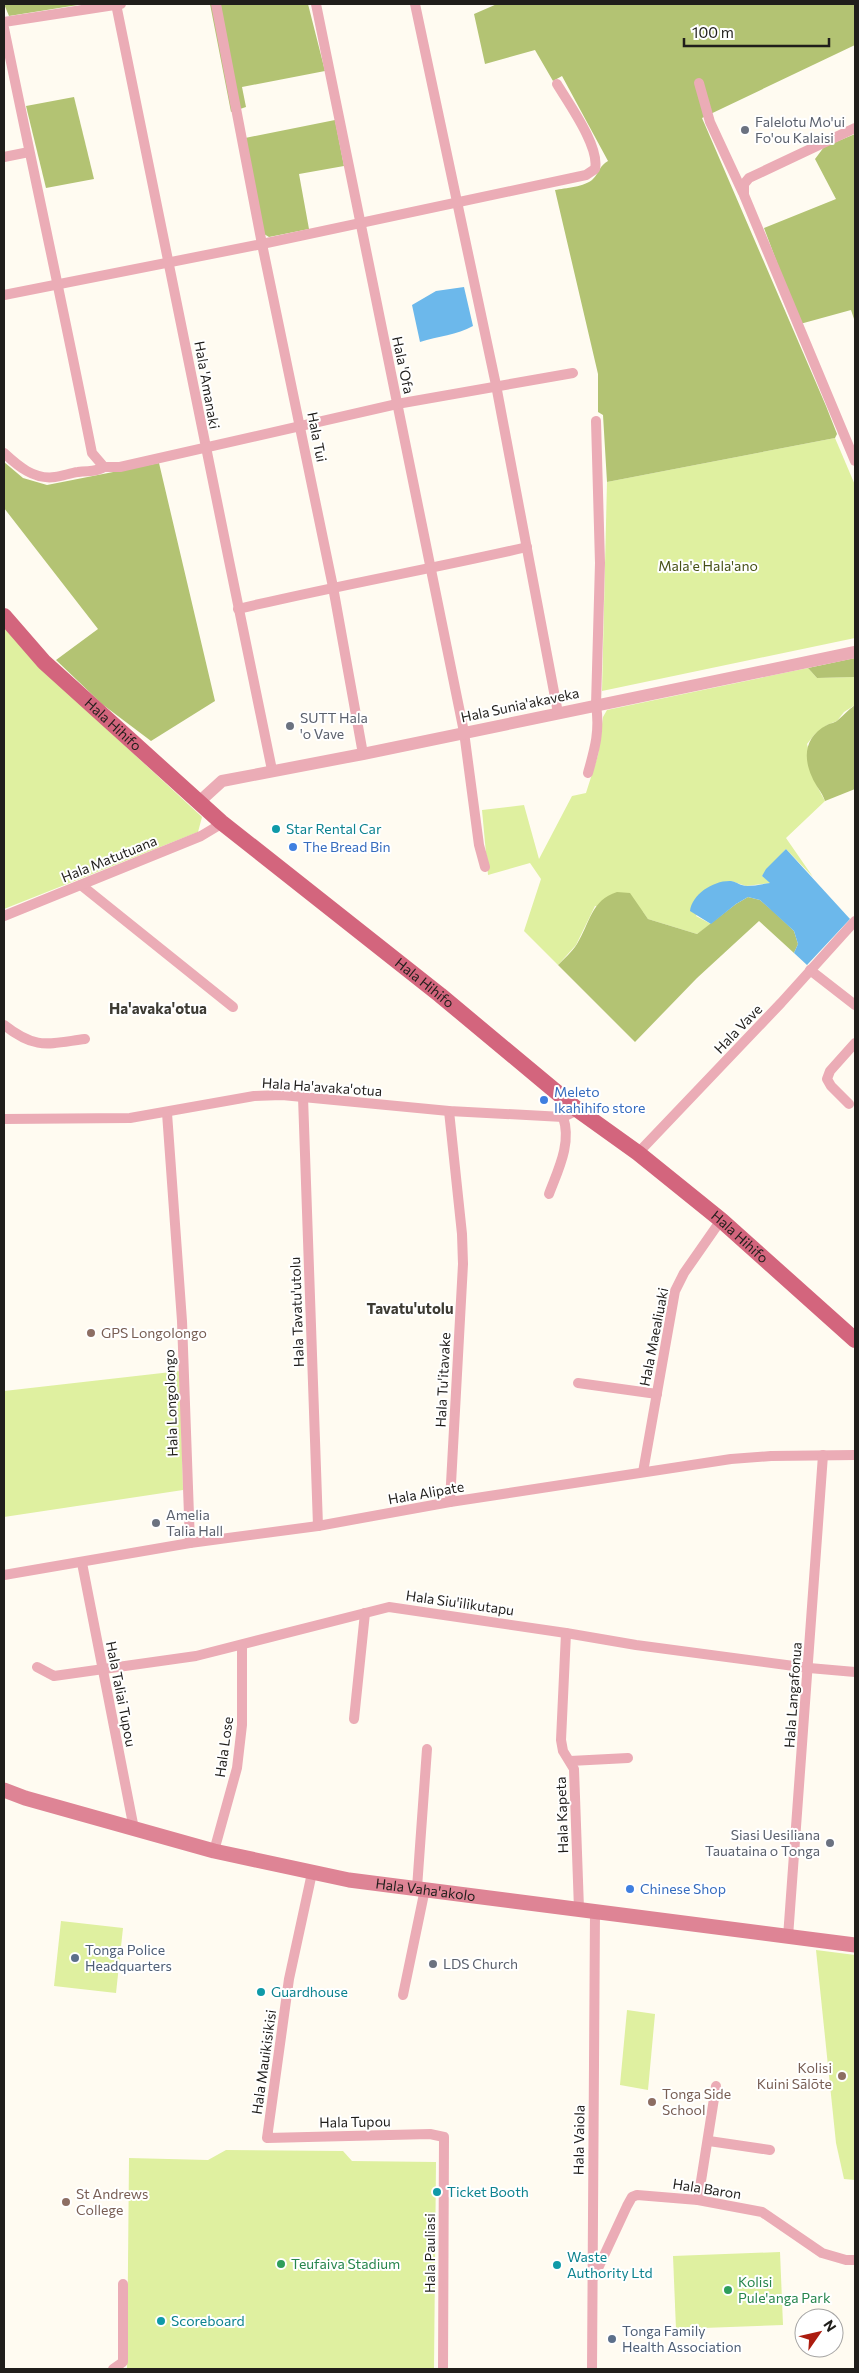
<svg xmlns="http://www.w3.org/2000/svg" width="859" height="2373" viewBox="0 0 859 2373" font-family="Commissioner,sans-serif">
<rect width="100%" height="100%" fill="#fffbf1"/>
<g fill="#dff0a0">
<polygon points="835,438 855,485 855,638 602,691 607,482"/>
<polygon points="4,627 41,668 202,817 198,832 4,909"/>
<polygon points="808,668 817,678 855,677 855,705 844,712 837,721 827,725 815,734 807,744 818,788 825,801 786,838 813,877 786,849 762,876 771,883 746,886 731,881 720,883 696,916 711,924 697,934 648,919 643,912 595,906 576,945 558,965 524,931 541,879 530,863 488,875 482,810 524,805 539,859 572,796 586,793 598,755 603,717 607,710"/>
<polygon points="180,1371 183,1490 4,1517 4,1391"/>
<polygon points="61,1921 123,1928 116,1993 54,1986"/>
<polygon points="816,1950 855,1955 855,2180 844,2179 836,2143"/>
<polygon points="627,2010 655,2014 648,2090 620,2085"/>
<polygon points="226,2150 343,2151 352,2161 436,2162 434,2369 127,2369 129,2158 208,2160"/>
<polygon points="780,2252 783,2325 676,2329 673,2256"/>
</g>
<g fill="#b3c373">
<polygon points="4,4 84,4 9,16"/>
<polygon points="210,4 308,4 325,71 242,87 246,107 231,112"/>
<path d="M497,4H855V45L702,118L826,406L837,434L835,438L607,482L603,415L598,412V374L555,190C565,188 585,187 593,179C599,173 600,165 608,161L562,76L553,81L535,50L485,64L474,14Z"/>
<polygon points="74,97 94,179 46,188 26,106"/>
<polygon points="335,120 344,166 299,174 309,229 269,237 264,234 245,138"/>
<polygon points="855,134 855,322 851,310 800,324 764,228 836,199 815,159 824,147"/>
<polygon points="4,462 23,478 47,485 159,463 215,701 151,741 102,704 56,660 98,629 4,508"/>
<polygon points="855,658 855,677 817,678 808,668"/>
<path d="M855,705V789L825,801C822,792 815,785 812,777C802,755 806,736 827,725C831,723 835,723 838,720C844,715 848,710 855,705Z"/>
<path d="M617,892L630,893L648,919L697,934L736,904L748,897L760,900L774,912L794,931L798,944L794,953L759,921L697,978L635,1042L558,965C564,959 572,952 577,944C590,923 591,900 617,892Z"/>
</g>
<g fill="#6cb8eb">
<path d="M464,287L473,326C457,335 438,336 420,342L412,305L436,291Z"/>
<path d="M786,849L850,919L807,965L794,953L798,944L794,931L760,900L748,897L736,904L711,924L690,911C692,894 714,880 731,881C737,882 741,886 747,886C754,886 763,884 770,883L762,876L766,869Z"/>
</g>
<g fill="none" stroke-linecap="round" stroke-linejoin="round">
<g stroke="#ebacb6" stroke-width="10">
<path d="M116,4C169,260 219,515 272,770"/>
<polyline points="216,4 262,244 333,587 363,754"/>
<polyline points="316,4 464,732 479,845 485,867"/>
<polyline points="415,4 496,385 558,713"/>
<polyline points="4,22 121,4"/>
<path d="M4,28C33,170 64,311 92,453L104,467H120L397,404L573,373"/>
<polyline points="699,83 710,122 743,193"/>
<polyline points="855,128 749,178 744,184 744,195 855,461"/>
<polyline points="4,157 29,152"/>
<path d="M4,295L262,244L586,175L595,169C600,147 569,104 557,84"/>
<path d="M4,453C18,466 34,480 55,477C63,476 70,473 78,472C88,470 95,473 104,467"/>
<path d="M238,609C334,586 431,569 527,547"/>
<path d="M588,773C595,748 600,731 596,705L600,563L596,421"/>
<polyline points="81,885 233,1007"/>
<polyline points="4,916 201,836 216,827 221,822"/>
<polyline points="810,970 855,1005"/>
<path d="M4,1025C36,1050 47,1044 85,1039"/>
<polyline points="303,1097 318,1526"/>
<polyline points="849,1104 831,1086 827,1079 830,1071 855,1043"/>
<polyline points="449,1111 462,1234 463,1264 450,1502"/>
<polyline points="167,1113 182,1321 190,1543"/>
<polyline points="4,1119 130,1118 254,1096 282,1095 449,1111 563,1117 578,1110"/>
<polyline points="638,1153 781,1003 855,921"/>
<path d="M549,1194C558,1170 572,1143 563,1117"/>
<polyline points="578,1383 657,1394"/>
<polyline points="643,1472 675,1291 684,1273 721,1220"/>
<polyline points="82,1563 134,1829"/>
<polyline points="4,1575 190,1543 318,1526 450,1502 731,1459 771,1456 855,1455"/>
<polyline points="566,1633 561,1740 563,1751 574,1769 579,1909"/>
<polyline points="37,1667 54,1676 196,1656 389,1607 566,1633 636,1645 809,1668 855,1672"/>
<polyline points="354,1719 365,1613"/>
<polyline points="570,1761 628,1758"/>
<polyline points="214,1851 237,1768 242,1725 242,1645"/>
<polyline points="312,1873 289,1979 267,2138 430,2134 444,2137 443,2369"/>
<polyline points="417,1888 427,1749"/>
<polyline points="788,1937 823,1455"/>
<polyline points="403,1995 425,1889"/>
<polyline points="709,2141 770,2150"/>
<polyline points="698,2200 716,2086"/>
<polyline points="594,2277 627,2206 632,2197 637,2195 698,2200 762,2212 822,2253 846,2260 855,2260"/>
<polyline points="113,2369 123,2362 123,2284"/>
<polyline points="592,2369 595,1911"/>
</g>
<polyline stroke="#ebacb6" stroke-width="12" points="199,802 222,781 363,754 855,652"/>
<path stroke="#de8495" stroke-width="15" id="s1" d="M4,1790L25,1798L214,1851L349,1880L855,1945"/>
<path stroke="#d3657d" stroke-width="16" id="s2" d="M4,616L44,662L221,822L440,995L578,1110L638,1153L721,1220L855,1340"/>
</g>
<g fill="#6b7280" stroke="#fff" stroke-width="2">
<circle cx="745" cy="130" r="5"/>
<circle cx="290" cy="726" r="5"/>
<circle cx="156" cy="1523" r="5"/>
<circle cx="830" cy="1843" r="5"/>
<circle cx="433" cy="1964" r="5"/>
</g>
<g fill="#0f9aa8" stroke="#fff" stroke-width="2">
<circle cx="276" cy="829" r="5"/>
<circle cx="261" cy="1992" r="5"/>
<circle cx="437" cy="2192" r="5"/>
<circle cx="557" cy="2265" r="5"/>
<circle cx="161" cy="2321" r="5"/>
</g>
<g fill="#3f7fe0" stroke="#fff" stroke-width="2">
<circle cx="293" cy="847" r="5"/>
<circle cx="544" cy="1100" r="5"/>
<circle cx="630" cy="1889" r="5"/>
</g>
<g fill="#8d6e63" stroke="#fff" stroke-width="2">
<circle cx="91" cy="1333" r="5"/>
<circle cx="842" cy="2076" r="5"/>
<circle cx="652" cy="2102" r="5"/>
<circle cx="66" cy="2202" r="5"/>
</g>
<g fill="#5c6f8a" stroke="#fff" stroke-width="2">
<circle cx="75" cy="1958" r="5"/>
<circle cx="612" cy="2339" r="5"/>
</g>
<g fill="#2e9e5b" stroke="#fff" stroke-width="2">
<circle cx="281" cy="2264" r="5"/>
<circle cx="728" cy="2290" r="5"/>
</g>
<g text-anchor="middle" stroke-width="4" stroke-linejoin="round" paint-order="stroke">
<g font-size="14" fill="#5b616d" stroke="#fff" text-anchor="start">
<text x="755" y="127">Falelotu Mo'ui<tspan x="755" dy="16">Fo'ou Kalaisi</tspan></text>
<text x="300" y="723">SUTT Hala<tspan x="300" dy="16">'o Vave</tspan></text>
<text x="166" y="1520">Amelia<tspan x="166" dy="16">Talia Hall</tspan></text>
<text x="820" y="1840" text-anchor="end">Siasi Uesiliana<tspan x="820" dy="16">Tauataina o Tonga</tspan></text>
<text x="443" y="1969">LDS Church</text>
</g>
<g font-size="14" fill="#201e1b" stroke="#fff">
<text transform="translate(403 365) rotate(78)" y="5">Hala 'Ofa</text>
<text transform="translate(207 385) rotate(80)" y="5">Hala 'Amanaki</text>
<text transform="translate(317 437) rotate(79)" y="5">Hala Tui</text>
<text transform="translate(520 705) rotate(-12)" y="5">Hala Sunia'akaveka</text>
<text dy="5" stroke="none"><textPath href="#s2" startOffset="154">Hala Hihifo</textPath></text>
<text transform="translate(109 859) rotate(-22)" y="5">Hala Matutuana</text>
<text dy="5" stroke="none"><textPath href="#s2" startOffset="559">Hala Hihifo</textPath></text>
<text transform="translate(738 1029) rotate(-46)" y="5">Hala Vave</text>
<text transform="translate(322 1087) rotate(4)" y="5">Hala Ha'avaka'otua</text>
<text dy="5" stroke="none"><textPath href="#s2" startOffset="964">Hala Hihifo</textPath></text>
<text transform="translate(297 1312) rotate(-92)" y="5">Hala Tavatu'utolu</text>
<text transform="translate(654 1337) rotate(-79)" y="5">Hala Maealiuaki</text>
<text transform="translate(443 1380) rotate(-87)" y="5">Hala Tu'itavake</text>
<text transform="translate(171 1403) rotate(-92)" y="5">Hala Longolongo</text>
<text transform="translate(426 1493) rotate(-10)" y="5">Hala Alipate</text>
<text transform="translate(460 1603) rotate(8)" y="5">Hala Siu'ilikutapu</text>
<text transform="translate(121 1694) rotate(79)" y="5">Hala Taliai Tupou</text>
<text transform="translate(793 1695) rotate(-86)" y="5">Hala Langafonua</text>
<text transform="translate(224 1747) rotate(-82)" y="5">Hala Lose</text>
<text transform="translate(562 1815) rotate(-92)" y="5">Hala Kapeta</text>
<text dy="5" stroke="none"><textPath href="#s1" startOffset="434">Hala Vaha'akolo</textPath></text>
<text transform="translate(264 2062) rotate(-82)" y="5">Hala Mauikisikisi</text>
<text transform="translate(355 2122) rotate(-1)" y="5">Hala Tupou</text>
<text transform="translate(579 2140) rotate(-89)" y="5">Hala Vaiola</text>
<text transform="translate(707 2189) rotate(9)" y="5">Hala Baron</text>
<text transform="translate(430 2253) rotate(-90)" y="5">Hala Pauliasi</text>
</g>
<g font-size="14" fill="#475116" stroke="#fff">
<text x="708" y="571">Mala'e Hala'ano</text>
</g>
<g font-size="14" fill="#0d838f" stroke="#fff" text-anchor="start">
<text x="286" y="834">Star Rental Car</text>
<text x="271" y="1997">Guardhouse</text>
<text x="447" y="2197">Ticket Booth</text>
<text x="567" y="2262">Waste<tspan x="567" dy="16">Authority Ltd</tspan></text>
<text x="171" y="2326">Scoreboard</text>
</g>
<g font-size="14" fill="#366cbe" stroke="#fff" text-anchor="start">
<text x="303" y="852">The Bread Bin</text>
<text x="554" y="1097">Meleto<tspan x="554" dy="16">Ikahihifo store</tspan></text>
<text x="640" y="1894">Chinese Shop</text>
</g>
<g font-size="14" fill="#785e54" stroke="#fff" text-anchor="start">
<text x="101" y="1338">GPS Longolongo</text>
<text x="832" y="2073" text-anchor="end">Kolisi<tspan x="832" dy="16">Kuini Sālōte</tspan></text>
<text x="662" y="2099">Tonga Side<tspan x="662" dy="16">School</tspan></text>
<text x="76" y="2199">St Andrews<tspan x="76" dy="16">College</tspan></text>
</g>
<g font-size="14" fill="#4e5e75" stroke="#fff" text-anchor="start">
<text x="85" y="1955">Tonga Police<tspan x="85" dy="16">Headquarters</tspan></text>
<text x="622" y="2336">Tonga Family<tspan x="622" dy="16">Health Association</tspan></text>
</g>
<g font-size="14" fill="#27864d" stroke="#fff" text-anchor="start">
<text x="291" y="2269">Teufaiva Stadium</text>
<text x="738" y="2287">Kolisi<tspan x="738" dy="16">Pule'anga Park</tspan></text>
</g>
<g font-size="15" font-weight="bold" fill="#3d3b33" stroke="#fff">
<text x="158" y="1014">Ha'avaka'otua</text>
<text x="410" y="1314">Tavatu'utolu</text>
</g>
</g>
<rect width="859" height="2373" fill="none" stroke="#201e1b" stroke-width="10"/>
<g transform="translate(819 2333) rotate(56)"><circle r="24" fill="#ffffff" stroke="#a6a5a4"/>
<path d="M0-4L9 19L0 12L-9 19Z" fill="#ac1c0f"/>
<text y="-8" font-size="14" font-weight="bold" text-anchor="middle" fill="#201e1b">N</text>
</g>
<path d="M684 38v8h145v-8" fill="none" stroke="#201e1b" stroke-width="2.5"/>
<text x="692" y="38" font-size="15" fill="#201e1b" stroke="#ffffff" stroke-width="4" paint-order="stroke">100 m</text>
</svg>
